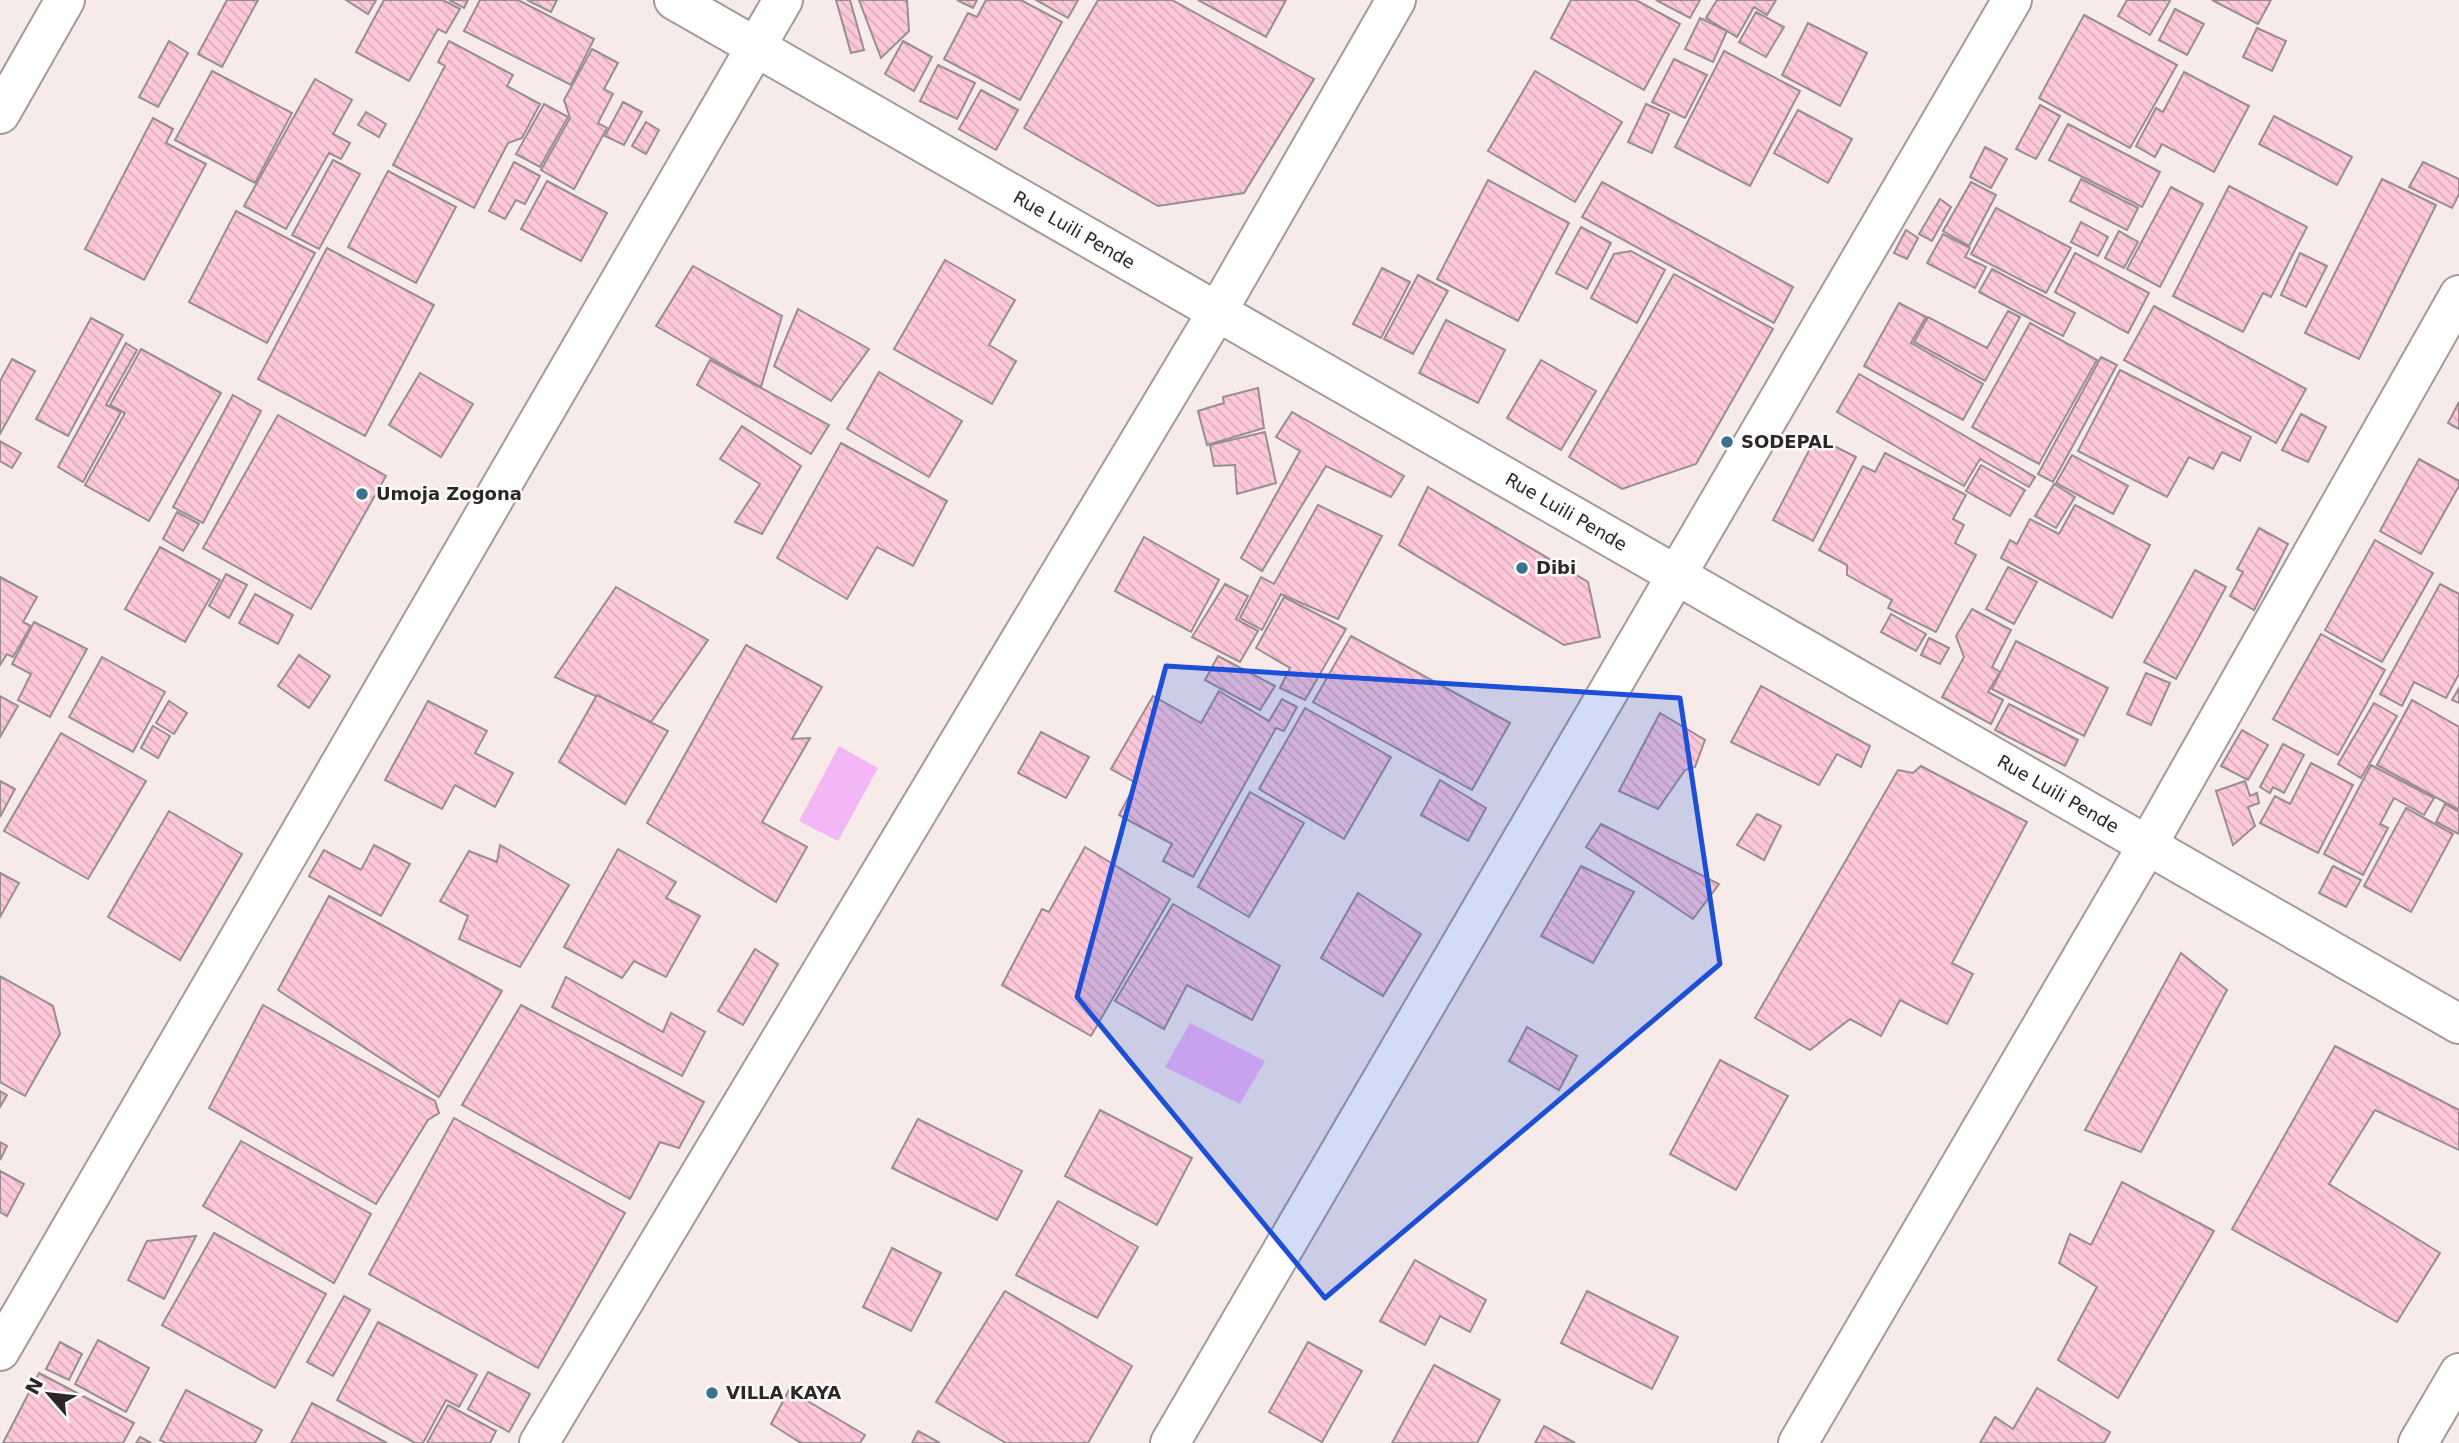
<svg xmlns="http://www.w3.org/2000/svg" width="2459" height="1443" viewBox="0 0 2459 1443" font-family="'DejaVu Sans',sans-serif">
<defs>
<pattern id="building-back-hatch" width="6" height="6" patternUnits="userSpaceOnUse" patternTransform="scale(1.75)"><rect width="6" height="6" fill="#fec8da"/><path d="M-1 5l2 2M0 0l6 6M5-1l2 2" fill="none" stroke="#daacbb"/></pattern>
</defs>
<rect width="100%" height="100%" fill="#f7ebe9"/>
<g fill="#f4b7f6">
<polygon points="839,746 878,768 838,841 799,821"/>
<polygon points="1190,1023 1265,1061 1240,1104 1165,1067"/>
</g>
<g fill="url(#building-back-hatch)" stroke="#988e91" stroke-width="2">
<polygon points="227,0 258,0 222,67 198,54"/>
<polygon points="346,0 376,0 368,14"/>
<polygon points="384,0 443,0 460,9 446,33 438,29 409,81 356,52"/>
<polygon points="449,0 468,0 464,8"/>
<polygon points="480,0 518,0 594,39 571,85 464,31"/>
<polygon points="527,0 557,0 551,12"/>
<polygon points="836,0 850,0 864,50 851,53"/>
<polygon points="859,0 907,0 909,31 881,58"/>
<polygon points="957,0 977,0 973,8"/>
<polygon points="986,0 1021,0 1062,22 1020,100 944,59 968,13 977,17"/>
<polygon points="1036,0 1078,0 1068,18"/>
<polygon points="1098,0 1172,0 1314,79 1244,193 1158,206 1024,128"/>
<polygon points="1198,0 1286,0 1266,37"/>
<polygon points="1571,0 1636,0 1680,24 1644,90 1551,38"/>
<polygon points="1656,0 1700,0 1690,18"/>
<polygon points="1717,0 1776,0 1767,15 1754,7 1737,37 1706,18"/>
<polygon points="2127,0 2169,0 2170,1 2150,35 2118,16"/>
<polygon points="2212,0 2271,0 2258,24"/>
<polygon points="2175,9 2204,24 2187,55 2159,40"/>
<polygon points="1756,12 1784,27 1766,57 1739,42"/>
<polygon points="2084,15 2177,65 2130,148 2039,98"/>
<polygon points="1700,18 1727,31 1713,62 1685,49"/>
<polygon points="1808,23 1867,53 1840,106 1782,75"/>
<polygon points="2257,28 2286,41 2272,71 2243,57"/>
<polygon points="169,41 188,53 158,107 139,97"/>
<polygon points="449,41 513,75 507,86 540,104 522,138 508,143 474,208 393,165 445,66 438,62"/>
<polygon points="903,41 932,57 914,91 885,74"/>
<polygon points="592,49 618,63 604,89 613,94 598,123 607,128 574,189 541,170 570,118 564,100"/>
<polygon points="1724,51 1800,91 1750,186 1675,147"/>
<polygon points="1674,59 1707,75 1685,118 1652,102"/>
<polygon points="938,65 975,83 957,119 920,101"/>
<polygon points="212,71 292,113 255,183 175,140"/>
<polygon points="1535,71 1622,122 1575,202 1488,151"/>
<polygon points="2184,72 2249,106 2214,172 2162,144 2155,157 2136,146 2156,108 2163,112"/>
<polygon points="315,79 352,100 333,134 350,143 341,159 329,153 286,229 244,206"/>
<polygon points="981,90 1018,110 996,150 959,129"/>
<polygon points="623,102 642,112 624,145 605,136"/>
<polygon points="544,104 568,117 540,167 516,154"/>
<polygon points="1646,104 1669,114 1652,153 1628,142"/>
<polygon points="2040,105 2060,116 2036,159 2016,149"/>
<polygon points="1798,110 1852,139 1828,183 1774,153"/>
<polygon points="366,112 386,124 379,137 358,125"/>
<polygon points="2274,116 2352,157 2337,185 2259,144"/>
<polygon points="153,118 173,129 166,143 206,164 144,280 85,249"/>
<polygon points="646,122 659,130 646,154 632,146"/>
<polygon points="2068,124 2160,172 2142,207 2049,160"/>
<polygon points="1985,147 2007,159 1991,188 1970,177"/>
<polygon points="333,160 360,174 319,249 292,235"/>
<polygon points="514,162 540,176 525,204 516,200 505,219 489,211"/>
<polygon points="2423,162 2459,179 2459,194 2452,208 2409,187"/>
<polygon points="388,171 456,207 416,283 348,247"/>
<polygon points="2081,179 2138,208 2127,230 2070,201"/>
<polygon points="2382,179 2436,205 2359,359 2305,333"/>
<polygon points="1488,180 1569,223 1518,321 1437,279"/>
<polygon points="547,181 607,213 581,261 521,229"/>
<polygon points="1602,182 1793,287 1774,323 1582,217"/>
<polygon points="1971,182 1996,195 1969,246 1943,231"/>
<polygon points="2229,186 2307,227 2271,297 2263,293 2243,332 2173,296"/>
<polygon points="2171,187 2203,204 2160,287 2127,269"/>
<polygon points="1940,199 1951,207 1932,241 1919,234"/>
<polygon points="1996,208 2071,248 2046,293 1971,254"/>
<polygon points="236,211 315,253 267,343 189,302"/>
<polygon points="2081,222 2108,237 2098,256 2071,242"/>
<polygon points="1581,227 1611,243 1587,289 1556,273"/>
<polygon points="1906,230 1918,238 1907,259 1894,253"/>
<polygon points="2119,231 2138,242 2124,268 2105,258"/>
<polygon points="1943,234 1970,248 1965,257 1986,267 1975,288 1927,263"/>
<polygon points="327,248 434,305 365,436 258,379"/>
<polygon points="1631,251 1665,270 1637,323 1591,298 1614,254"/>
<polygon points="2075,253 2149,293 2128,333 2055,292"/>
<polygon points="2300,253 2327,266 2306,307 2281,295"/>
<polygon points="945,260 1015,300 989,345 1016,361 992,404 894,349"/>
<polygon points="693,266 782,316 761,387 656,326"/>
<polygon points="1382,268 1410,282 1381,338 1353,324"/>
<polygon points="1992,269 2075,313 2063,336 1979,292"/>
<polygon points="1674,274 1773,329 1696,464 1622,489 1569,457"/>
<polygon points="1418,275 1448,291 1413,354 1384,339"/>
<polygon points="1899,303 1926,317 1911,343 1983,384 1963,420 1864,366"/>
<polygon points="2154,306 2306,389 2276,443 2124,360"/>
<polygon points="798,309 869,349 831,401 774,366"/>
<polygon points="2008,311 2020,317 1985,381 1914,342 1928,317 1987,348"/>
<polygon points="91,318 123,335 68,436 36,419"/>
<polygon points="1446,320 1505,350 1478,403 1419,373"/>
<polygon points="2030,323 2097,360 2039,464 1972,427"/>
<polygon points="126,343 137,350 106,405 121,412 83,482 58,467"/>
<polygon points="141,349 221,393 149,521 85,485 125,413 110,405"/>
<polygon points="2101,357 2117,365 2053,482 2038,474"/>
<polygon points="12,359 35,371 0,434 0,381"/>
<polygon points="710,360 829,425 811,454 697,385"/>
<polygon points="1541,360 1596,391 1561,450 1507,418"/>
<polygon points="2120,370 2251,437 2240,461 2222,452 2213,469 2189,457 2167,497 2078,451"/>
<polygon points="879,372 962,421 929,477 847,429"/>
<polygon points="420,373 473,404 441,457 389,425"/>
<polygon points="1859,374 2035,477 2029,487 1980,459 1964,486 1837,412"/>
<polygon points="1258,388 1264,428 1207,445 1198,411 1224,403 1223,397"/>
<polygon points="233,395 261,411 203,523 173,507"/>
<polygon points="2459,402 2459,429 2448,423"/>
<polygon points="1292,412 1404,476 1391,497 1326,466 1262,571 1241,558 1300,451 1276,437"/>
<polygon points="2301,414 2326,427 2308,462 2282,450"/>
<polygon points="278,415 386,476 311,609 203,548"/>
<polygon points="742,426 801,466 762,534 735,522 760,484 720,459"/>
<polygon points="1265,432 1276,483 1237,494 1235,465 1214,466 1210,445"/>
<polygon points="1816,437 1856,457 1813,541 1773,520"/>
<polygon points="0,441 21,453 12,468 0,461"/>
<polygon points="841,443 947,501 913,566 877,547 847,599 777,558"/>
<polygon points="1885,453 1966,495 1953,519 1964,525 1955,543 1976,555 1936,632 1888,608 1892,600 1847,575 1847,565 1819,550 1863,466 1875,472"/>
<polygon points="2072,455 2128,486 2113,514 2056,483"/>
<polygon points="2419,459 2459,481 2459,486 2421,554 2380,531"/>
<polygon points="1981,465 2025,490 2010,516 1966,491"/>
<polygon points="2054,484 2075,497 2056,528 2035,516"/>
<polygon points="1428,487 1588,582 1600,637 1564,645 1399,545"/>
<polygon points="1318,505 1382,536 1338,619 1281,594 1262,630 1240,618 1261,577 1274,584"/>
<polygon points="2075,505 2150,545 2112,618 2001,558 2010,540 2017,544 2030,519 2059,534"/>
<polygon points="177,512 199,524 183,551 163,539"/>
<polygon points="2259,528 2288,544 2254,610 2230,596 2243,572 2237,569"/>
<polygon points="1144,537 1219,580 1191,632 1115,591"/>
<polygon points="2375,540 2433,573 2382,662 2325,630"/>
<polygon points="160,547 220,580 185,642 125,609"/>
<polygon points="2008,567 2037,582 2014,624 1986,609"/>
<polygon points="2195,570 2226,587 2176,679 2144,662"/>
<polygon points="226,574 247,585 229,618 209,606"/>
<polygon points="0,577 37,597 23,622 31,626 13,657 7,654 0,665"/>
<polygon points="1225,584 1248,596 1236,619 1258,631 1240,662 1192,637"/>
<polygon points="2440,584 2459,594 2459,674 2446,698 2414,682 2402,706 2380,694"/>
<polygon points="616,587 708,640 651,722 555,677"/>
<polygon points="255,594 293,615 278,644 239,623"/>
<polygon points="1284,597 1346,629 1305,700 1280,688 1290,668 1256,648"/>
<polygon points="1972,609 2011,630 1992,667 2000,672 1988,692 2003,700 1991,724 1942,697 1964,657 1956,636"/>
<polygon points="1891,614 1926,634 1916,651 1881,632"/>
<polygon points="34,622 87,649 50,717 18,700 31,674 12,664"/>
<polygon points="2321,634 2385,670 2338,755 2273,719"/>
<polygon points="1351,636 1510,723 1472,790 1313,702"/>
<polygon points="1929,638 1949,648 1940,664 1921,655"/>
<polygon points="2016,641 2108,688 2084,736 1992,689"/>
<polygon points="746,645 822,687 792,739 810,738 762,822 807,847 776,902 647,823"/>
<polygon points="299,655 330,676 309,708 278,686"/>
<polygon points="1218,656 1275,686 1260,710 1205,680"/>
<polygon points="102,657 165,692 133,752 69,717"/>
<polygon points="2146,673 2170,683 2151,725 2127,714"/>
<polygon points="1761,686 1870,746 1861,767 1837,754 1819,785 1731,742"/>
<polygon points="2459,688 2459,703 2452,700"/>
<polygon points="1219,691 1269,721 1282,699 1297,707 1284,731 1276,728 1193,877 1163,861 1172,844 1119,815 1136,783 1111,769 1153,696 1201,723"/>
<polygon points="597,695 668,731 625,804 559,762"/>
<polygon points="0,696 18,706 0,737"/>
<polygon points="2412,700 2459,727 2459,810 2377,765"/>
<polygon points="169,701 187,713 174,734 156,723"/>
<polygon points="428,701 487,731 475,753 513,773 495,807 455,785 442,809 385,780"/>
<polygon points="2374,703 2397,716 2361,778 2338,764"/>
<polygon points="2009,704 2078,740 2065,766 1995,730"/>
<polygon points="1305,708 1391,757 1344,839 1259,789"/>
<polygon points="1660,713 1705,740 1695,767 1685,770 1658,809 1619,791"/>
<polygon points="153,726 170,736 158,758 141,748"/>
<polygon points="2242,730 2268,745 2248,780 2221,766"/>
<polygon points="1041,732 1089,757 1066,798 1018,773"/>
<polygon points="61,733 146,781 88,879 4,831"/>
<polygon points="2283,744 2304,755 2284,793 2273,787 2270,793 2260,787"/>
<polygon points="2311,763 2353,785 2318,853 2260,823 2275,796 2290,804"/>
<polygon points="2371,765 2434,798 2424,815 2394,798 2380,824 2388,828 2363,875 2324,854"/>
<polygon points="1921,766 2027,822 1952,963 1973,974 1947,1024 1900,1000 1881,1036 1850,1019 1810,1050 1755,1018 1898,770 1913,773"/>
<polygon points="1440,780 1486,808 1468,841 1421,815"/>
<polygon points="0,781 15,789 0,817"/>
<polygon points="2245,781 2250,796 2257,793 2259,803 2248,807 2255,826 2233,845 2216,791"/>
<polygon points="1250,792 1304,823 1249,917 1198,887"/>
<polygon points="2445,804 2459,812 2459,834 2436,822"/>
<polygon points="2406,808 2453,834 2411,912 2364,886"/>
<polygon points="169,811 242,854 180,960 108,917"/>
<polygon points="1757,814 1781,826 1764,860 1737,845"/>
<polygon points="1601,824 1719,884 1693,919 1586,847"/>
<polygon points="374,845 410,864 381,916 309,876 324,850 361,870"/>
<polygon points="500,845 569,885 520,967 459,939 468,916 440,901 469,851 497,862"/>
<polygon points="1085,847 1170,899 1091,1036 1002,985 1042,909 1049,912"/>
<polygon points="618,849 676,882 666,898 700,916 666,977 634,961 622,978 564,947"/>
<polygon points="1581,866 1634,892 1593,963 1541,936"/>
<polygon points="2333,866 2361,880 2346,907 2319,893"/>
<polygon points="0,873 19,883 0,917"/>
<polygon points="1358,893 1421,934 1383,996 1321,958"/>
<polygon points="329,896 502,991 439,1097 278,990"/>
<polygon points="1173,904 1280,966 1252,1020 1187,985 1164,1029 1115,1001"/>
<polygon points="755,949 778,964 743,1025 718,1011"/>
<polygon points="2181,953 2227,990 2141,1152 2085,1130"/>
<polygon points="0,976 53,1006 60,1034 25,1096 0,1082"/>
<polygon points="566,977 663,1032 671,1013 705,1032 682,1076 552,1007"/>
<polygon points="263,1005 435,1101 439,1113 428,1120 376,1204 209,1108"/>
<polygon points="521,1005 704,1102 679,1148 660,1142 630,1199 462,1105"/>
<polygon points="1527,1027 1577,1056 1559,1090 1509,1061"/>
<polygon points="2335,1046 2459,1110 2459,1150 2375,1110 2329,1184 2440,1253 2397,1322 2232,1229"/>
<polygon points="1720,1060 1788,1096 1736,1190 1670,1154"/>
<polygon points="0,1091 7,1095 0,1107"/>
<polygon points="1100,1110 1192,1158 1157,1225 1065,1176"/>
<polygon points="454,1118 625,1213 538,1368 369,1274"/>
<polygon points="918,1119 1022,1171 997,1220 892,1168"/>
<polygon points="241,1141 371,1214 334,1283 203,1206"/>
<polygon points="0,1142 7,1146 0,1160"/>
<polygon points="0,1171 24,1184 7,1216 0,1212"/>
<polygon points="2122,1182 2214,1231 2118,1398 2058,1360 2097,1287 2059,1263 2070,1234 2091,1245"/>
<polygon points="1058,1201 1138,1247 1097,1318 1016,1275"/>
<polygon points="214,1233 326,1294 275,1388 162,1325"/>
<polygon points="196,1236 164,1299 128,1280 147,1241"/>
<polygon points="892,1248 941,1273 911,1331 863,1307"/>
<polygon points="1415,1260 1486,1300 1470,1332 1440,1316 1425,1345 1380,1321"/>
<polygon points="1005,1291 1132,1366 1088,1443 1006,1443 936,1402"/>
<polygon points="1587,1291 1678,1337 1652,1389 1561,1343"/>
<polygon points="344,1296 370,1310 333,1376 307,1362"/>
<polygon points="378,1322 477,1375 459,1407 446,1400 423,1443 415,1443 337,1400"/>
<polygon points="98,1340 149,1368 126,1412 75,1384"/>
<polygon points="60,1342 82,1354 69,1380 46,1369"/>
<polygon points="1308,1342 1362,1371 1322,1442 1269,1412"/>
<polygon points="1434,1365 1500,1400 1477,1443 1392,1443"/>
<polygon points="488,1372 530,1394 509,1432 468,1409"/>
<polygon points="39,1373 134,1423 123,1443 3,1443"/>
<polygon points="2037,1388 2110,1432 2104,1443 1980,1443 1995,1417 2013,1429"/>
<polygon points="186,1390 262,1430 255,1443 166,1443 160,1440"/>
<polygon points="789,1390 865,1435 860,1443 801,1443 771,1424"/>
<polygon points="312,1403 387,1443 291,1443"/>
<polygon points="448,1405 496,1431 490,1443 427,1443"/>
<polygon points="1544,1426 1575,1443 1535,1443"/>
<polygon points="918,1431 940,1443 912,1443"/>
<polygon points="140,1437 151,1443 136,1443"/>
</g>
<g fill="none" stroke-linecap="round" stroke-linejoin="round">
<defs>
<g id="minor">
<polyline points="674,0 2459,1024"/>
<polyline points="0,114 65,0"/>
<polyline points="0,1351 783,0"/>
<polyline points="539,1443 1217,312 1396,0"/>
<polyline points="1170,1443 2012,0"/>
<polyline points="1798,1443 2147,846 2459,295"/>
<polyline points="2418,1443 2459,1373"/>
</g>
</defs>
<use href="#minor" stroke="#a59a99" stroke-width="42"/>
<use href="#minor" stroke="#fff" stroke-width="38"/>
</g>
<path fill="#1d4ed8" fill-opacity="0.2" stroke="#1d4ed8" stroke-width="5" stroke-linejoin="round" d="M1166,666L1680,698L1720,964L1325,1298L1077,997Z"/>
<g fill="#3b728d" stroke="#fdfbfb" stroke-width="2.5">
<circle cx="1727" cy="442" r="7"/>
<circle cx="362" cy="494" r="7"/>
<circle cx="1522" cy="568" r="7"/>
<circle cx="712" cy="1393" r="7"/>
</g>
<g text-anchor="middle" stroke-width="5" stroke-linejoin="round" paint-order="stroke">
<g font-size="18" fill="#2b2726" stroke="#fdfbfb">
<text transform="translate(1074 230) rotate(30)" y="6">Rue Luili Pende</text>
<text transform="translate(1566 512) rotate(30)" y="6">Rue Luili Pende</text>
<text transform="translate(2058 794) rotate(30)" y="6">Rue Luili Pende</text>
</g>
<g font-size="18" font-weight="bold" fill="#2b2726" stroke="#fdfbfb" text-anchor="start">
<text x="1741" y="448">SODEPAL</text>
<text x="376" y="500">Umoja Zogona</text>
<text x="1536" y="574">Dibi</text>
<text x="726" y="1399">VILLA KAYA</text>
</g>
</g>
<g transform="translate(49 1394) rotate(298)" stroke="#fdfbfb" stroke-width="5" paint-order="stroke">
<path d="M0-5L12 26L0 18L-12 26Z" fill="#2b2726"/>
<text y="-10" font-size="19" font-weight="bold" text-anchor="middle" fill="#2b2726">N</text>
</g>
</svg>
